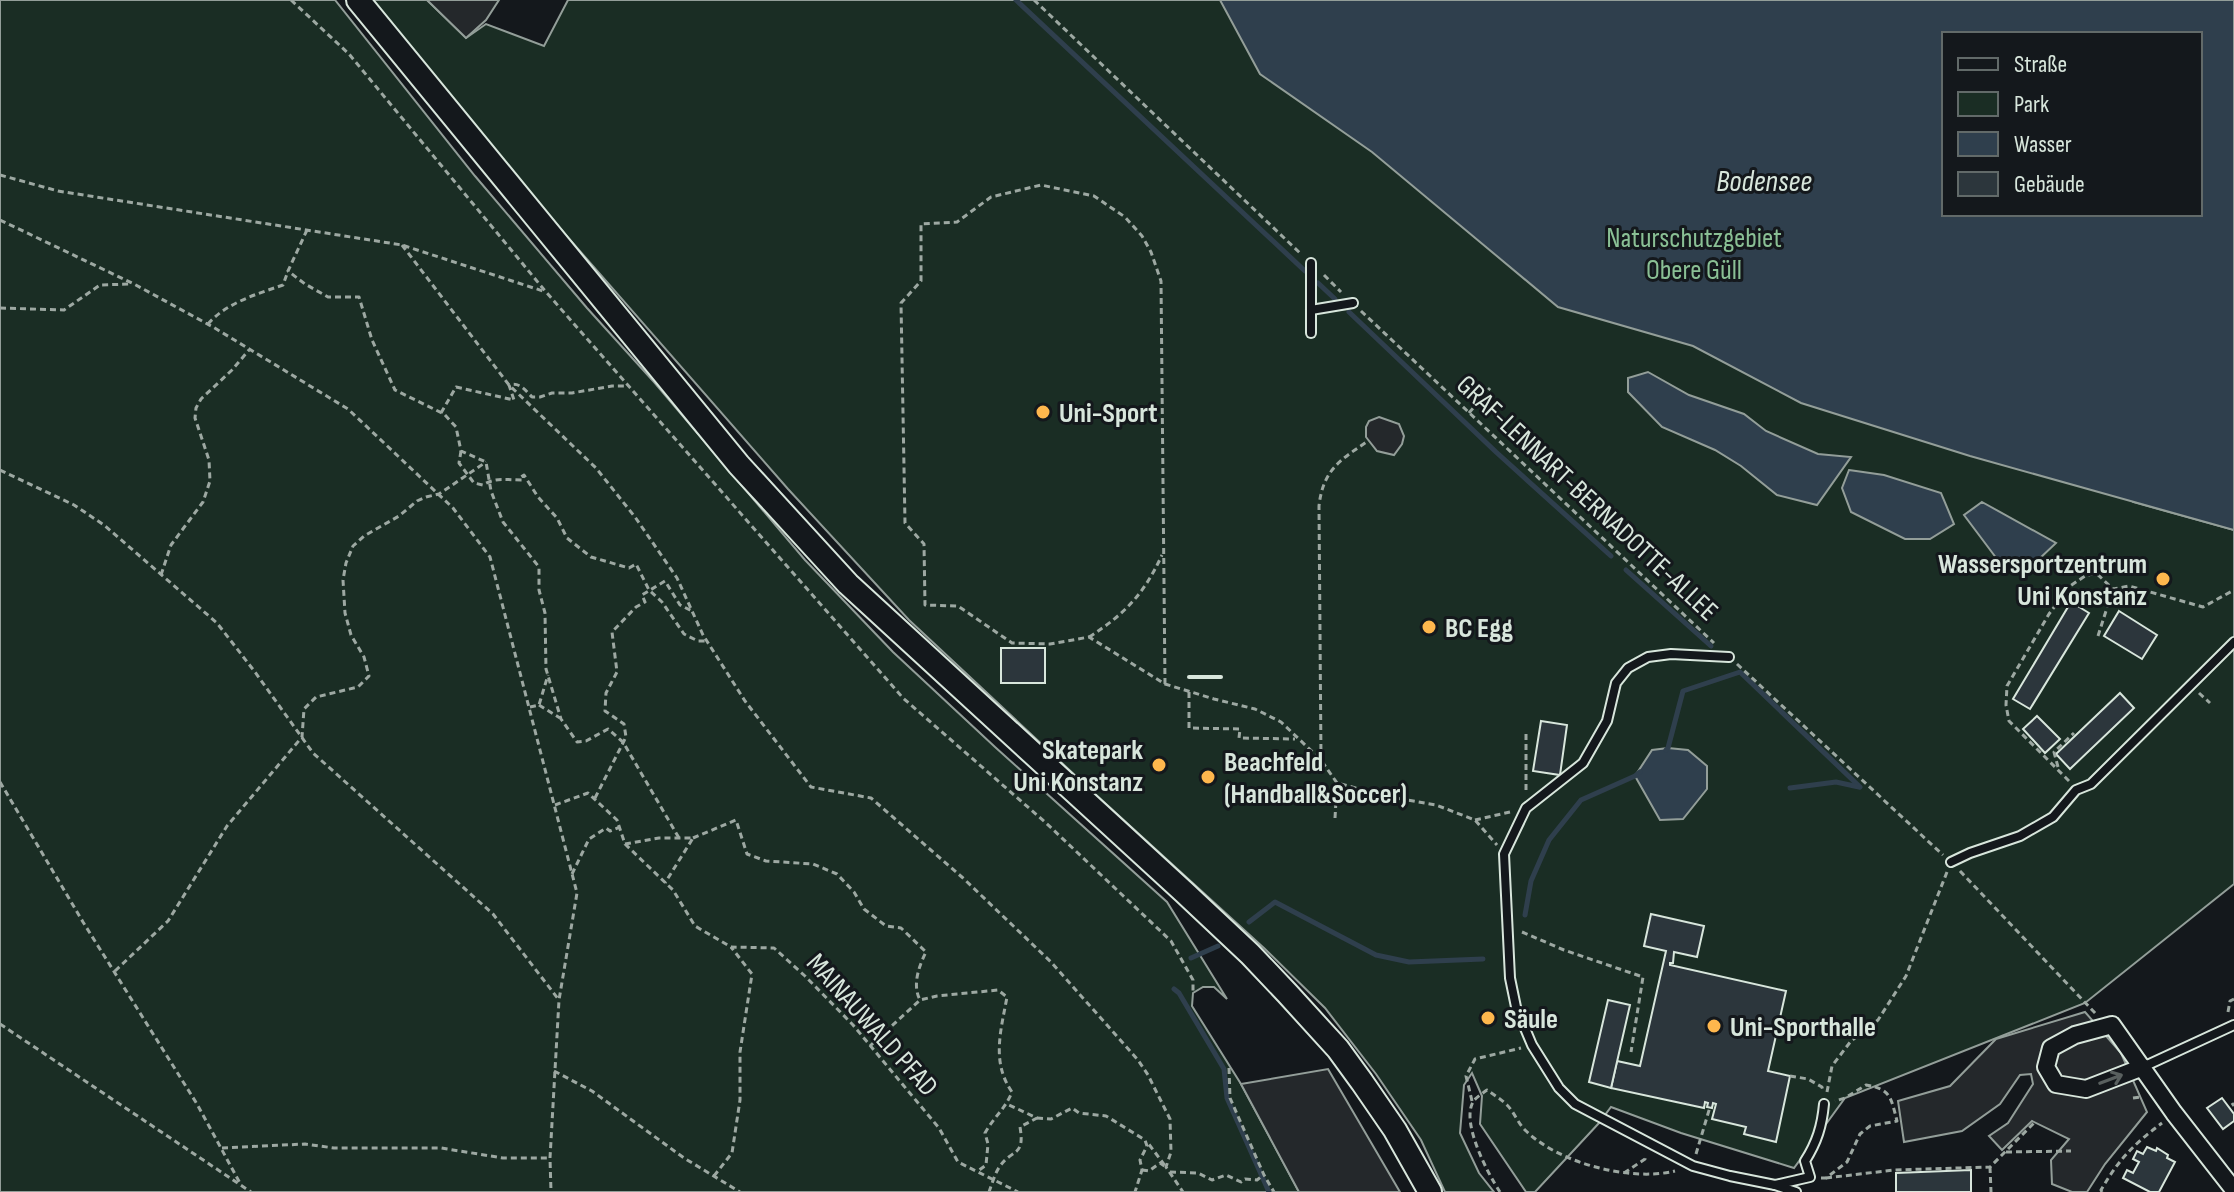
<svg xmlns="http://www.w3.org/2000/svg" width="2234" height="1192" viewBox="0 0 2234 1192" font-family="'Sofia Sans Condensed',sans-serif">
<rect width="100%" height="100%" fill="#14181c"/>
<g fill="#1a2d24" stroke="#939e99" stroke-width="2">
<polygon points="0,0 335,0 475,176 587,308 654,382 805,560 893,652 995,747 1167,902 1227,999 1214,987 1203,987 1193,993 1192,1006 1241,1084 1299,1192 0,1192"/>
<polygon points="371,0 427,0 466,38 486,24 544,46 568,0 2234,0 2200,34 1944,34 1944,214 2133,502 2234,530 2234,884 2085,1003 1845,1098 1794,1168 1681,1133 1611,1107 1599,1123 1535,1192 1526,1192 1480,1124 1482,1096 1472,1073 1464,1085 1460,1133 1479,1173 1494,1192 1445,1192 1421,1140 1376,1074 1325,1008 1265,949 1094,793 909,620 788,489 502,162"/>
</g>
<g fill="#24282b" stroke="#939e99" stroke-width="2">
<polygon points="427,0 499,0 486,20 466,38"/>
<polygon points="1379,417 1399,424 1404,436 1402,444 1394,455 1377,451 1366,437 1366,427 1369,421"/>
<polygon points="2085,1012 2121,1053 2147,1112 2105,1164 2087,1192 2072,1192 2052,1184 2051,1160 2069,1139 2032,1121 2002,1150 1989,1136 2008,1123 2033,1084 2031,1074 2020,1075 2000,1104 1962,1131 1904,1142 1898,1101 1950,1086 1996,1039"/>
<polygon points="1328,1069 1400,1192 1299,1192 1241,1084"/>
</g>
<g fill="#2f3f4d" stroke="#939e99" stroke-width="2" fill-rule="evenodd">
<path d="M1220,0H2234V530L1970,456L1801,403L1693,346L1558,307L1372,152L1260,74ZM1944,34H2200V214H1944Z"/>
<polygon points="1648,372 1689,395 1744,414 1766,431 1818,454 1851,457 1817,505 1777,495 1741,466 1715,450 1662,427 1628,392 1628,378"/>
<polygon points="1849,470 1884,475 1941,493 1954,524 1930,539 1905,539 1851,512 1842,488"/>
<polygon points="1982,502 2056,543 2038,560 2000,563 1964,515"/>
<polygon points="1668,748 1688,750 1707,766 1707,789 1683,819 1660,820 1635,776 1652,750"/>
</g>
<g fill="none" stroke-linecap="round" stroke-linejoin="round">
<g stroke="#2f3f4d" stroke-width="5">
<polyline points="1016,0 1305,271"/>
<polyline points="1318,283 1335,299"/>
<polyline points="1349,312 1496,452 1611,556"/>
<polyline points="1626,570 1711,646"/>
<polyline points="1666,750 1668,748 1683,691 1740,672 1860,787"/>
<polyline points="1790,788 1836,782 1859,787"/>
<polyline points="1525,915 1531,881 1549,840 1581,800 1635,776 1640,772"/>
<polyline points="1249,922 1275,902 1376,955 1409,962 1483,959"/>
<polyline points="1191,958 1218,946"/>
<polyline points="1174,989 1179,993 1224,1069 1227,1098 1269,1192"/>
</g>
</g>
<g fill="#2c363c" stroke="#d8e6dc" stroke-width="2">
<polygon points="2071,602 2089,613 2030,709 2013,699"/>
<polygon points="2119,611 2157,635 2142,659 2104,636"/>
<rect x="1001" y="648" width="44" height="35"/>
<polygon points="2120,693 2134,708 2070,769 2056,754"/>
<polygon points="2037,716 2060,739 2045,753 2023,729"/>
<polygon points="1541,721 1567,725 1560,775 1533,771"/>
<polygon points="1651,914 1704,926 1697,957 1674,952 1673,963 1670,963 1670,965 1786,991 1768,1071 1790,1076 1776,1142 1744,1134 1746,1127 1712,1119 1716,1104 1713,1103 1712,1108 1707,1107 1708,1103 1705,1102 1704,1108 1611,1088 1617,1061 1640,1066 1666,951 1644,946"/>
<polygon points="1608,1000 1630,1005 1611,1088 1589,1082"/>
<polygon points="2222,1098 2234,1114 2234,1121 2223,1129 2207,1108"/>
<polygon points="2147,1147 2156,1151 2157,1148 2168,1155 2167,1158 2175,1162 2159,1192 2150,1192 2123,1178 2127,1170 2133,1173 2139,1162 2133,1159 2137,1151 2143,1154"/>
<polygon points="1971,1170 1971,1192 1896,1192 1896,1173"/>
</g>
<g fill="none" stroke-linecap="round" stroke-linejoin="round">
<defs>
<g id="service">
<polyline points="1311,310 1353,303"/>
<polyline points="1311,333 1311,263"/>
<polyline points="1729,657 1671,654 1648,657 1628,668 1616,683 1607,721 1583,763 1526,808 1504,854 1510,978 1516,1007 1532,1045 1559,1088 1575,1104 1693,1166 1730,1176 1775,1185"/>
<polyline points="1951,862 1970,853 2020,836 2053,817 2076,790 2091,784 2234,642"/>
<polyline points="2143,1067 2234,1025"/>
<path d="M1796,1192L1775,1185L1810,1177L1805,1161C1817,1142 1822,1126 1824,1104"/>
</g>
<polyline id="minor" points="2143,1067 2086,1089 2056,1084 2046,1067 2051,1048 2075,1035 2112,1025 2174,1113 2234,1190"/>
<polyline id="secondary" points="358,0 739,465 848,584 1184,892 1250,954 1287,993 1338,1049 1362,1082 1395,1130 1430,1192"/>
</defs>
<use href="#service" stroke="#d8e6dc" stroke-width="12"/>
<use href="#minor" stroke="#d8e6dc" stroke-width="20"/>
<use href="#secondary" stroke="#d8e6dc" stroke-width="26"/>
<g stroke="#9da8a2" stroke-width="3" stroke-dasharray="6 4" stroke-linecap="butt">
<polyline points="291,0 349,54 546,292 903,698 1045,822 1171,941 1193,980 1193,993"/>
<polyline points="1034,0 1301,254"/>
<polyline points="0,175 58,191 402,245 546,292"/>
<polyline points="0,220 134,284 213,327 348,409 453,508 490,557 577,893 559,1000 550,1158 551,1192"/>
<polyline points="307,230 288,271 305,284 328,297 359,297 372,340 395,390 444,414 456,427 461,451 486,462 491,491 503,522 539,567 539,590 545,613 546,669 561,719 577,742 586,741 608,729 623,742 679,838"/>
<polyline points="402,245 509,385 596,468 635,517 677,578 703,635 745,701 811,787 871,798 963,878 1051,962 1138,1060 1148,1075 1170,1119 1171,1152 1166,1167 1183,1192"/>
<polyline points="1324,275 1341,292"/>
<polyline points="0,308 64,310 100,285 132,284"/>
<polyline points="1361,311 1714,643"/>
<path d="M208,324C226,303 257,294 283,285L288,271"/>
<path d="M441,413L456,387L514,400L509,385C520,382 525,390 532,397H540L552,393H572L612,386H627"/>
<polyline points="1469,413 1490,388"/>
<path d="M461,451L459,463L474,483L483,485C495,477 508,480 522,480L521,477L524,475L538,497L557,518L567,538L591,557L629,568L636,564L649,590L662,602L684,634L698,641H707"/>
<polyline points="0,470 74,505 104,525 217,623 255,672 313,753 493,914 559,1000"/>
<polyline points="161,575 171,545 203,502 210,481 209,460 195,418 196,408 201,399 232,370 249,350"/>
<polyline points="2098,636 2113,589"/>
<path d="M1089,637C1125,614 1144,594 1162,555"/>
<polyline points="1737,664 1943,855"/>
<polyline points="1165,684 1161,281 1151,252 1142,236 1125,217 1094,196 1041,185 991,197 957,222 921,224 921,281 901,303 905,523 924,544 925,605 958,606 1012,643 1050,644 1089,637 1165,684 1214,699 1255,709 1281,722 1321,760 1337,783 1390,797 1436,805 1475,820 1497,845"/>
<polyline points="1189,692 1189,728 1240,729 1239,738 1295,739"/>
<polyline points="2199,693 2210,703"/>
<polyline points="539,705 560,718"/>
<polyline points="530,707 539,705 548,675"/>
<polyline points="1526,734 1526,793"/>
<path d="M1321,760L1319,506C1323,470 1340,460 1368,441"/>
<polyline points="2058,767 2054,752 2074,733"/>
<polyline points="2069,781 2009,721 2006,705 2007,686 2049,614 2070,586 2085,576 2096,573 2113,589 2129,586 2203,607 2234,590"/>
<polyline points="0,782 83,922 197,1104 241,1185"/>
<polyline points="595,798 626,737 624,724 605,711 606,693 617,672 612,632 636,607 645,602 642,595 665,581 680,605 692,611"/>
<polyline points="555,805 588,793 617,820 625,844 673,890 695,926 731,947 774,948 805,976 853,1025 939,1128 958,1162 1018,1192"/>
<polyline points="1335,818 1337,783"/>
<polyline points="1475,820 1510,812"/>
<path d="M693,838L736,820L747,854L766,861L813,864L837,874L854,892L864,909L886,926L901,928L926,952C919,966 912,985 920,1000L937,996L998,990L1007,997C1001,1030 991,1062 1012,1092C1006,1108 993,1118 985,1133L988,1144L986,1165L978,1171"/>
<polyline points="625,844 659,838 693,838 665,883"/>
<polyline points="1960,871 2096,1014"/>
<polyline points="572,874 589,839 606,828 610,831 620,827"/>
<polyline points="1522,932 1564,950 1643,977 1631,1052"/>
<polyline points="115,971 168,921 227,826 302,737 304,709 316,697 358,687 369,676 364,657 351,635 345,613 343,580 346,563 353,546 364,536 399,516 417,501 426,497 439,494 486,462"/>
<polyline points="2228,1012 2230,1001 2234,999"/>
<polyline points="0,1024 251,1192"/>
<polyline points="870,1046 920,1000"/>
<polyline points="1229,1068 1230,1098 1264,1175 1274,1192"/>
<polyline points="554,1071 592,1091 684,1158 740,1192"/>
<polyline points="1790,1076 1808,1079 1822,1087 1823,1092"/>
<polyline points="1827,1092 1832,1066 1851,1041 1878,1020 1906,976 1947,872"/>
<polyline points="2133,1098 2142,1097"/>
<polyline points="1472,1101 1466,1076 1475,1059 1521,1048"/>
<polyline points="2232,1103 2234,1106"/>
<polyline points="1037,1118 1051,1119 1072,1108 1079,1113 1106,1116 1145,1140 1147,1146 1140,1160 1142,1170 1135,1192"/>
<polyline points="222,1148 305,1144 334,1148 441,1148 503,1158 548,1158"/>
<polyline points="2006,1152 2071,1151"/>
<polyline points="1696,1154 1710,1107"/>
<polyline points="1990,1167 1991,1192"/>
<polyline points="1142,1170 1149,1171 1160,1163 1166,1167 1148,1143"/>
<polyline points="1170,1172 1198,1173 1212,1180 1226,1175 1241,1182 1245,1179 1257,1180 1262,1176"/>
<polyline points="1624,1173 1645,1159 1645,1156"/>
<polyline points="714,1176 732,1153 740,1100 740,1052 752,974 731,947"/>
<path d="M1821,1178H1826L1847,1162L1860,1134L1870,1126L1897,1121C1891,1098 1891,1089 1866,1085L1845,1098L1835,1101"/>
<polyline points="1826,1178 1894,1170 1990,1167 2036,1121"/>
<path d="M989,1192C992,1184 995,1173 1000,1166C1013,1148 1025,1157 1020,1127L1037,1118L1007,1104"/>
<path d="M1500,1192C1488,1174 1461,1123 1473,1102C1475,1098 1483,1093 1487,1090C1494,1095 1501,1099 1507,1105C1514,1112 1518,1123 1525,1130C1558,1163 1630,1182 1675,1171"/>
<path d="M2102,1192L2101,1190C2119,1159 2134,1144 2162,1123"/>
</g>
<use href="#service" stroke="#14181c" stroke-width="8"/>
<use href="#minor" stroke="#14181c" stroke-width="16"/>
<use href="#secondary" stroke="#14181c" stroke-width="22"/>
<polyline stroke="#d8e6dc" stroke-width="4" points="1189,677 1221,677"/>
</g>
<defs><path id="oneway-shaft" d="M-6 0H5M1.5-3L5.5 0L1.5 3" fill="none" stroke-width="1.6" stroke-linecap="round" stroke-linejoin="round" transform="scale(2)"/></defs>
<use stroke="#59605f" href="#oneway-shaft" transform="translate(2111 1079) rotate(-21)"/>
<g fill="#ffb74d" stroke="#14181c" stroke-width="3">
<circle cx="1043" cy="412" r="8"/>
<circle cx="2163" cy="579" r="8"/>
<circle cx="1429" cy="627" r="8"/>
<circle cx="1159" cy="765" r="8"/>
<circle cx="1208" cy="777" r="8"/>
<circle cx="1488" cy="1018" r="8"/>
<circle cx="1714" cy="1026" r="8"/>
</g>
<g text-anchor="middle" stroke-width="6" stroke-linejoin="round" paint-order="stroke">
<g font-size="28" fill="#8ac095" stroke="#14181c">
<text x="1694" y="247">Naturschutzgebiet<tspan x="1694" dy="32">Obere Güll</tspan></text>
</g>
<g font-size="28" font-weight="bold" fill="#d8e6dc" stroke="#14181c" text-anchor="start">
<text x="1059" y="422">Uni-Sport</text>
<text x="2147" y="573" text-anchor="end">Wassersportzentrum<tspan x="2147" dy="32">Uni Konstanz</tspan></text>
<text x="1445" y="637">BC Egg</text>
<text x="1143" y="759" text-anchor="end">Skatepark<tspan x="1143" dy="32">Uni Konstanz</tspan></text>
<text x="1224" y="771">Beachfeld<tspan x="1224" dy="32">(Handball&amp;Soccer)</tspan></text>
<text x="1504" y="1028">Säule</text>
<text x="1730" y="1036">Uni-Sporthalle</text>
</g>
<g font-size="28" fill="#d8e6dc" stroke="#14181c">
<text transform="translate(1588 497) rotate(43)" y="10">GRAF-LENNART-BERNADOTTE-ALLEE</text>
<text transform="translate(873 1024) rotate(48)" y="10">MAINAUWALD PFAD</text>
</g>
<g font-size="30" font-style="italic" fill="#d8e6dc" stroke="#14181c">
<text x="1764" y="191">Bodensee</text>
</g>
</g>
<rect x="1942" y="32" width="260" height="184" fill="#14181c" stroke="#626a69" stroke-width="2"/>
<rect x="1958" y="58" width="40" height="12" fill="#14181c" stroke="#626a69" stroke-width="2"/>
<text x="2014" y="72" font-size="24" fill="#d8e6dc">Straße</text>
<rect x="1958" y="92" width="40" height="24" fill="#1a2d24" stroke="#626a69" stroke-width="2"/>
<text x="2014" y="112" font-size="24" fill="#d8e6dc">Park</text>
<rect x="1958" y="132" width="40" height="24" fill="#2f3f4d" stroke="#626a69" stroke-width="2"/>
<text x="2014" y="152" font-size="24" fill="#d8e6dc">Wasser</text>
<rect x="1958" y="172" width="40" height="24" fill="#2c363c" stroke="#626a69" stroke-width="2"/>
<text x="2014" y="192" font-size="24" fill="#d8e6dc">Gebäude</text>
</svg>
